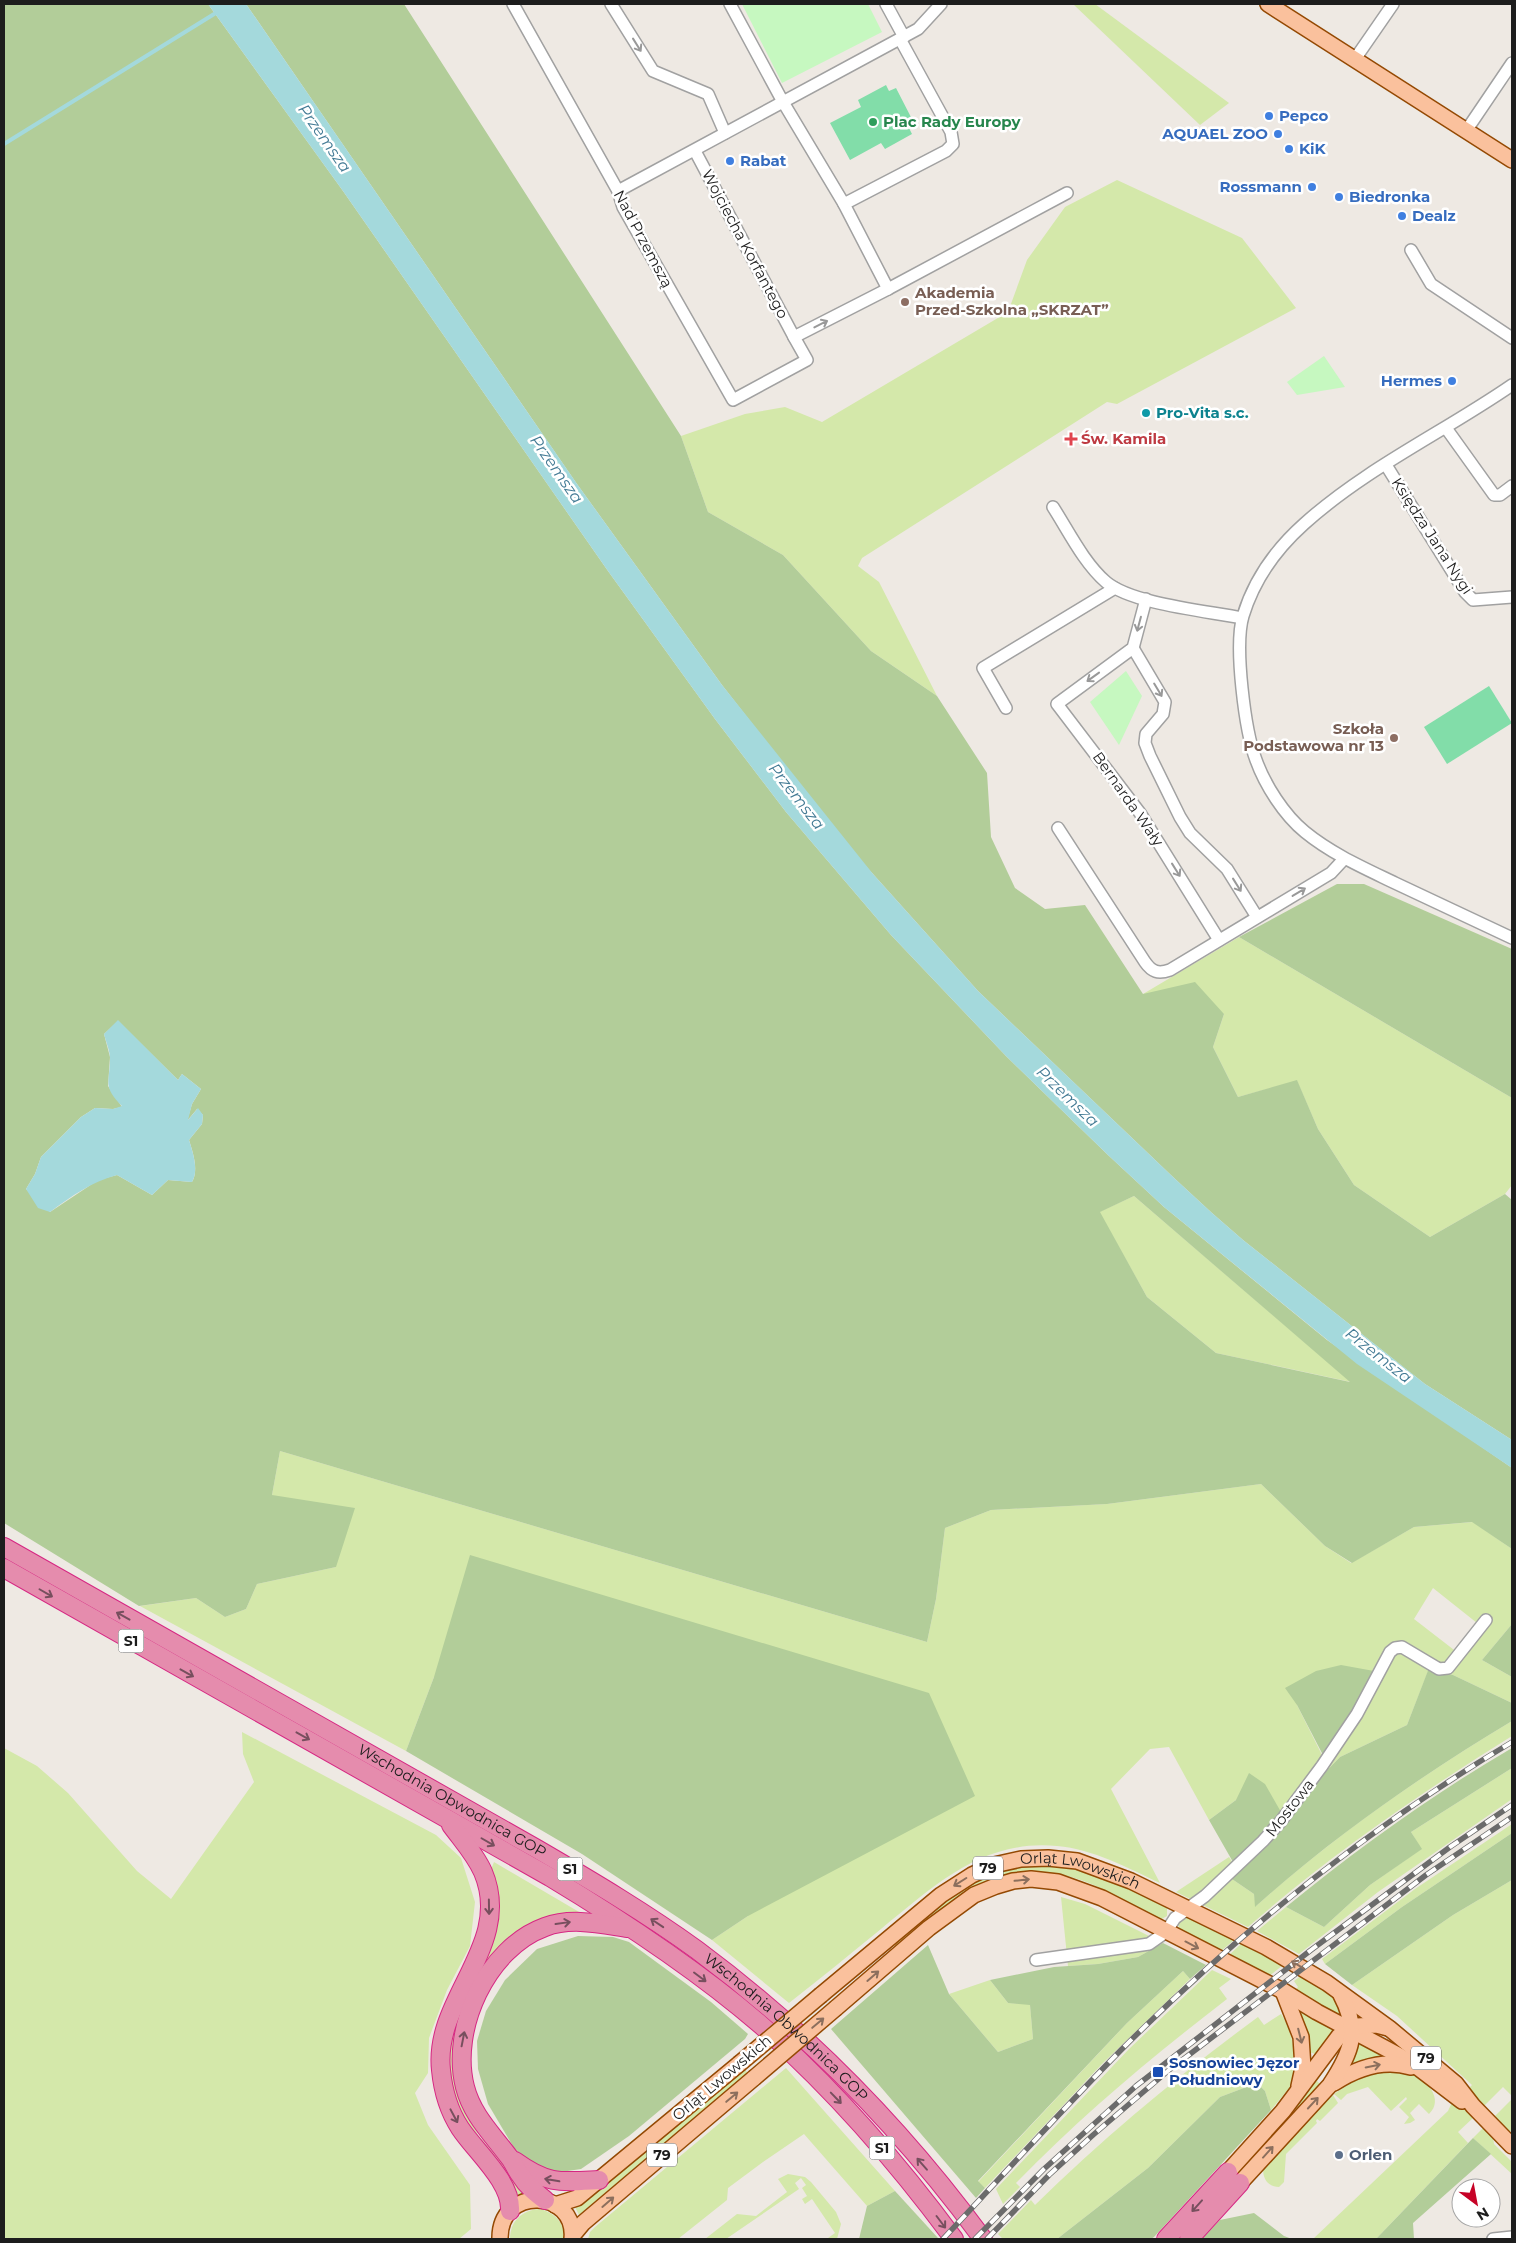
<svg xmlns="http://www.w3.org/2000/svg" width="1516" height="2243" viewBox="0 0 1516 2243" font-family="Montserrat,sans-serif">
<rect width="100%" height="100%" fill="#eee9e3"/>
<g fill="#d4e8aa" fill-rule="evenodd">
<polygon points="1073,4 1095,4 1229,103 1200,125"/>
<polygon points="1117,180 1242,238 1296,308 1117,404 1107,402 862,558 858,566 879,582 937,696 871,651 783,555 708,512 681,436 745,414 785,407 822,422 1008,312 1027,260 1065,207"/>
<polygon points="1239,937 1512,1098 1512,1185 1505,1194 1430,1237 1354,1185 1318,1129 1297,1081 1238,1097 1213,1047 1224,1014 1143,994"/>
<polygon points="1134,1196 1351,1382 1216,1353 1147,1297 1099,1212"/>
<path d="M280,1451L927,1642L936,1599L945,1528L991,1510L1107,1504L1261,1484L1325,1546L1351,1563L1414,1527L1473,1522L1512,1549V1624L1482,1660L1512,1677V1703L1453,1675L1429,1669L1407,1725L1340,1757L1312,1786L1285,1819L1236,1800L1209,1820L1169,1747L1150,1749L1111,1789L1160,1883C1128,1868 1093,1849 1057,1846C982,1839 934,1886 881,1929C850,1954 820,1979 789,2003L712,1940L748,1916L434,1677L406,1751L140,1606L196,1598L225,1617L246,1609L257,1584L336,1567L272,1495ZM1433,1588L1477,1623L1458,1653L1414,1619ZM1297,1705L1359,1707L1323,1757Z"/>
<path d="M1512,1721V1736C1419,1794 1330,1855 1248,1927L1176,1892L1229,1857L1237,1869L1229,1877L1254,1894L1256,1906C1334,1836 1422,1775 1512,1721Z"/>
<polygon points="242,1732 436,1835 461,1858 475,1902 470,1946 447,1990 429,2038 428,2073 415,2093 428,2125 470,2185 471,2229 459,2239 4,2239 4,1748 37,1766 68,1793 137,1871 171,1899 254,1782 243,1754"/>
<polygon points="1512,1768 1512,1799 1378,1892 1299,1954 1257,1931 1286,1907 1324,1927 1370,1885 1421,1849 1411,1832"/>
<polygon points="1512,1824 1512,1833 1402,1907 1325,1964 1322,1959 1415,1889"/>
<polygon points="494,1862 586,1916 561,1917 476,1986 461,2100 478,2135 527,2191 515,2196 462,2120 449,2088 449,2038 491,1948 496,1931 498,1911 490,1872"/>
<path d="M1035,1865C1084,1866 1125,1884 1167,1907V1916L1160,1920C1135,1909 1114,1893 1089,1883C1005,1850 956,1895 896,1947L893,1943C924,1917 958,1883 997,1872C1010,1868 1022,1867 1035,1865Z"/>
<polygon points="1512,1880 1512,2096 1503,2087 1484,2106 1468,2089 1472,2085 1397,2016 1352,1985 1453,1915"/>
<polygon points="1061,1897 1085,1904 1163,1943 1138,1957 1098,1964 1068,1966"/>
<polygon points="1184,1917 1189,1917 1234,1940 1220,1952 1180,1931 1178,1924"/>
<polygon points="1242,1943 1283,1965 1268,1977 1228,1956"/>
<path d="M1212,1970L1231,1979L1219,1988L1227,1999C1153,2056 1081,2116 1016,2183L1020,2187L1003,2204L996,2189L1129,2049Z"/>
<polygon points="1183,1971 1190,1979 1102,2064 985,2188 978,2182 1127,2023"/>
<path d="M1302,1975C1325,1991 1337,1994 1347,2022L1295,1990L1298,1987L1294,1981Z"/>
<polygon points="990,1980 1008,2003 1030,2004 1033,2039 998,2052 949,1994"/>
<polygon points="1298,2007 1336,2028 1318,2055 1309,2052 1296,2010"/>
<path d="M1281,2014C1290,2027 1293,2042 1295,2058L1297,2060L1290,2087L1271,2110L1265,2091L1257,2083L1220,2097L1148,2168L1057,2239H1003L998,2234L1031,2200L1035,2205C1105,2136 1179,2075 1258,2017L1264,2025Z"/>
<polygon points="1357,2040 1390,2056 1349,2067"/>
<polygon points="1323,2067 1325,2069 1317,2081 1321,2085 1243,2168"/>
<polygon points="786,2068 895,2191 867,2206 804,2134 763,2162 728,2188 727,2200 678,2239 588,2239 590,2232 595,2227"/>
<polygon points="745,2070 748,2073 579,2215 575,2207"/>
<path d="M1382,2072C1391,2072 1400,2071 1409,2073C1426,2078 1445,2099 1429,2114L1419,2104L1410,2113L1415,2120L1410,2123L1404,2124L1409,2117L1399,2107L1407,2099L1406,2097L1391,2111L1368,2087L1347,2094L1341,2100L1334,2094L1357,2079Z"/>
<path d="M1333,2095L1338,2103L1320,2121L1317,2119L1316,2121L1317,2123L1286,2154L1284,2182L1279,2187C1267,2186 1263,2179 1263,2168L1328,2096L1330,2098Z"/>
<polygon points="1512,2099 1512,2131 1509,2131 1495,2116"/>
<polygon points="1453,2100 1474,2117 1458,2132 1468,2143 1376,2239 1313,2239 1448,2111"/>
<polygon points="1483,2128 1493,2137 1494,2144 1512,2162 1512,2174 1473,2138"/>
<polygon points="788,2174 805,2177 811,2182 836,2212 841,2224 837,2239 828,2238 835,2233 812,2199 805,2204 802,2199 807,2196 802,2188 806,2185 801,2178 795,2183 799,2189 726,2239 705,2239 737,2214 756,2216 787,2192 778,2179"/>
<path d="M540,2209C555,2213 565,2223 564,2239H510C510,2221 522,2210 540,2209Z"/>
</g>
<g fill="#b2cd99" fill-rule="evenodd">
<path d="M4,4H208L343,191L608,571L715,719L786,812L891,935L1006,1056L1108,1155L1164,1207L1327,1340L1512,1468V1549L1472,1522L1414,1527L1352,1563L1325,1546L1261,1484L1107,1504L991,1510L945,1528L936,1599L927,1642L280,1451L272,1495L355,1508L336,1567L257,1584L246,1609L225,1617L196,1598L139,1606L4,1523ZM118,1021L178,1080L182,1074L201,1089L192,1104L187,1121L197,1109L203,1115L202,1124L189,1140C193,1153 199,1170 192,1182L168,1180L152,1195L117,1175L98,1180L50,1212L26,1189L35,1174L41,1157L81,1117L95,1108L113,1109L122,1107L108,1086L110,1057L104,1034ZM1134,1196L1350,1382L1216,1353L1147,1297L1100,1212Z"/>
<polygon points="246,4 404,4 681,436 708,512 783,555 871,651 937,696 987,773 991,837 1015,888 1045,909 1085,905 1143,994 1195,982 1224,1014 1213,1047 1238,1097 1297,1080 1318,1129 1354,1185 1430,1237 1505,1194 1512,1200 1512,1440 1425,1384 1243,1240 1212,1213 1173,1177 978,991 873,874 845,843 722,685 577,484"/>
<polygon points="1337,884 1364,884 1512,949 1512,1098 1239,937"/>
<polygon points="470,1555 929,1693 975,1796 748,1916 712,1940 582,1854 406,1751 434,1677"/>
<polygon points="1512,1624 1512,1677 1482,1660"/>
<polygon points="1341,1665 1374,1671 1359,1707 1324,1757 1297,1705 1285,1688 1316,1671"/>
<path d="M1429,1668L1453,1675L1512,1703V1721C1422,1775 1334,1836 1255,1907L1254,1894L1229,1877L1237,1869L1209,1820L1236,1800L1249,1773L1265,1784L1285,1819L1312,1786L1340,1757L1407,1725Z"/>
<path d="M1512,1748V1768L1411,1832L1422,1849L1370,1885L1324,1927L1286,1907C1357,1849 1433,1794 1512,1748Z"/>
<polygon points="1512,1833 1512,1880 1453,1915 1352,1985 1325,1964 1402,1907"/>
<polygon points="578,1936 613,1937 629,1942 711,2002 748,2034 745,2039 629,2136 581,2169 554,2173 532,2164 514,2148 488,2104 478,2069 477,2041 486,2011 505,1980 537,1949"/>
<polygon points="1163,1943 1206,1965 1190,1979 1183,1971 1127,2023 978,2181 985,2188 976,2198 831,2029 928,1945 949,1994 998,2052 1033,2039 1030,2005 1008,2003 990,1980 1054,1967 1098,1964 1138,1957"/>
<polygon points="1257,2083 1265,2091 1271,2110 1154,2237 1151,2239 1057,2239 1148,2168 1220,2097"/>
<polygon points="1473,2138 1491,2154 1413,2223 1414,2239 1376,2239"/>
<polygon points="895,2191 938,2238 938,2239 859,2239 867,2206"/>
<polygon points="1254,2213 1284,2236 1292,2239 1202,2239 1220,2220"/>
</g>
<g fill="#c6f8c0">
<polygon points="742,4 868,4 882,32 782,83"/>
<polygon points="1324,356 1345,387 1297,395 1287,382"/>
<polygon points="1126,671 1142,696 1119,745 1090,702"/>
</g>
<g fill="#82dda9">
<polygon points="886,85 889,91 896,88 915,125 909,128 912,134 885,149 881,143 850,160 830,123 861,107 858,100"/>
<polygon points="1489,686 1512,723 1447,764 1424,727"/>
</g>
<g fill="#a4d9dc">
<polygon points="208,4 246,4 577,484 722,685 873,874 978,991 1173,1177 1212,1213 1243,1240 1425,1384 1512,1440 1512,1468 1357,1364 1164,1207 1108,1155 1006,1056 891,935 786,812 715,719 608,571 343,191"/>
<path d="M118,1020L178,1080L182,1074L201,1089L192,1104L188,1120L198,1108L203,1115L202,1124L189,1140C193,1153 199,1171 192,1182L168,1180L152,1195L117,1175C91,1182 72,1196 50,1212L38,1208L26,1189L35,1174L41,1157L81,1117L95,1108L113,1109L122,1106C102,1086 110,1083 110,1058C110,1051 106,1042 104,1034Z"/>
</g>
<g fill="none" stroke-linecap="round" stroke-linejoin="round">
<polyline stroke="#a4d9dc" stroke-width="4" points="4,144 219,11"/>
<defs>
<g id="minor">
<polyline points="513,4 618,191 623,207 733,400 807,360 794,337"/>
<polyline points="611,4 653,71 708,94 725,133"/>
<polyline points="730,4 783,102 844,204 946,151 953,144 951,132 900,39"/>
<polyline points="886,4 904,37"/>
<polyline points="1355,59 1393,4"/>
<polyline points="1466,131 1512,63"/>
<polyline points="695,151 794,337 888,289"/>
<polyline points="618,191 918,29 941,4"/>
<polyline points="844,204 888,289 1067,193"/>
<polyline points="1411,250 1431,284 1512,338"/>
<path d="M1512,385C1444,432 1366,468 1304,524C1276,549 1254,580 1243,616C1234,646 1245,731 1256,760C1265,785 1284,815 1305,832C1332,854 1364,868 1395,883C1434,901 1473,920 1512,938"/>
<polyline points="1446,428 1494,495 1500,495 1512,486"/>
<polyline points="1386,465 1465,592 1473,600 1512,597"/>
<path d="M1053,507C1069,532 1084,563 1106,582C1132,604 1207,611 1242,618"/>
<polyline points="1146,599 1133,648 1057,704 1140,813 1219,940"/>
<polyline points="1133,648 1165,702 1163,714 1146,734 1145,743 1150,756 1180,817 1190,833 1227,869 1257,917"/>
<polyline points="1006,708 983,668 1115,588"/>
<path d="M1058,828L1145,962C1152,972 1158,974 1170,970L1331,873L1344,859"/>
<polyline points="1036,1960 1149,1944 1166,1932 1175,1918 1205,1896 1263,1841 1281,1821 1322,1766 1357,1714 1390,1652 1395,1648 1402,1647 1439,1669 1448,1668 1486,1620"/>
<polyline points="1493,2239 1512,2237"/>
</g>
<g id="major">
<polyline points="1268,4 1512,160"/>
<polyline points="1283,1991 1301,2037 1303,2068 1299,2086"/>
<path id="s1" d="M821,1995L941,1895L972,1875L994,1865L1021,1859L1048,1858L1077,1861L1131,1881L1266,1947L1327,1983L1389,2028L1456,2084L1473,2106L1512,2146"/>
<polyline points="836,2008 929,1928 974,1895 996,1886 1013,1881 1031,1879 1058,1882 1102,1898 1283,1991 1317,2012 1398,2055 1420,2069 1462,2101"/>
<path d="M1334,2083C1357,2068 1384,2059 1411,2067"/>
<polyline points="1228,2172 1283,2111 1339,2036 1357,2026 1376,2025 1388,2028"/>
<path d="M1240,2183L1330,2085C1352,2052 1360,2031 1341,1995"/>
<polyline points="555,2205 577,2198 739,2064"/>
<polyline points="573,2235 583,2223 754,2078"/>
<path d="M500,2239C499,2185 577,2189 572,2239"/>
</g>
<g id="highway">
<path id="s2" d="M4,1547L537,1849C592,1881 646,1913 697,1950C806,2031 903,2130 983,2239"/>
<path d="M4,1568L550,1877C623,1921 696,1969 761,2025C834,2089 897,2162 954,2239"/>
<path d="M451,1825C462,1840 475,1854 483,1872C514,1945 433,1998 441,2070C443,2091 449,2111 460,2128C475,2151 512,2182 510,2211"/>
<path d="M515,2161C548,2185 561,2182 599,2180"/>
<path d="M545,2200C536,2193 527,2186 521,2176C516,2170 514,2163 509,2157C492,2134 472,2115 465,2087C450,2029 487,1948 545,1927C571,1917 601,1924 628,1928"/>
<polyline points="1166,2239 1228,2172"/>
<polyline points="1189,2239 1240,2183"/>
</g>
</defs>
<use href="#minor" stroke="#a1a1a1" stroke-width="14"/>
<use href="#major" stroke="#944903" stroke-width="18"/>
<use href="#highway" stroke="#d62783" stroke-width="20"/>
<use href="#minor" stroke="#fff" stroke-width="11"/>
<use href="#major" stroke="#fac19d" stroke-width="15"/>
<use href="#highway" stroke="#e58cad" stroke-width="18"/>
<defs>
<g id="rail">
<path d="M943,2239C1002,2176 1060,2112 1121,2050C1238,1933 1369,1827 1512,1742"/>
<polyline points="975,2239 1044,2169 1136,2086 1311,1950 1450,1847 1512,1805"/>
<polyline points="987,2239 1049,2175 1093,2135 1169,2070 1426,1875 1512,1817"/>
</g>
</defs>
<use href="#rail" stroke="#6b6b6b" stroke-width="5.5"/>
<use href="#rail" stroke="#fff" stroke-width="4" stroke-dasharray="11" stroke-linecap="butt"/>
<defs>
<g id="major-bridge">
<polyline points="739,2064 821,1995"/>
<polyline points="754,2078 836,2008"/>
</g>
</defs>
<use href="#major-bridge" stroke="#944903" stroke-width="18" stroke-linecap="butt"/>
<use href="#major-bridge" stroke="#fac19d" stroke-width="15"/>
</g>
<defs><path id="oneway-shaft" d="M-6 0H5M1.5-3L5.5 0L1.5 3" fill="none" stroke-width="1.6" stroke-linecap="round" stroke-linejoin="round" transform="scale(1.25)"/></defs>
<g stroke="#999">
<use href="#oneway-shaft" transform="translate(637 45) rotate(58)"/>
<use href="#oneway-shaft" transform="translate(821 324) rotate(-27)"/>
<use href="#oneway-shaft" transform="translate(1139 624) rotate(105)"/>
<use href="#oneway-shaft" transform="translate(1093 677) rotate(144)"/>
<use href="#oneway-shaft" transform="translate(1158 690) rotate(59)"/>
<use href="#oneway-shaft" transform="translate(1176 870) rotate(58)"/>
<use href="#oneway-shaft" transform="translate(1237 885) rotate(58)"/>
<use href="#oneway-shaft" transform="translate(1299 892) rotate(-31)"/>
</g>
<g stroke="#774f5e">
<use href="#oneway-shaft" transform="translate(46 1593) rotate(30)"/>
<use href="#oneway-shaft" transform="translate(123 1616) rotate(-151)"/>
<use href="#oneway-shaft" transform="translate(187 1673) rotate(29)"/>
<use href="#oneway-shaft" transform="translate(303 1736) rotate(29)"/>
<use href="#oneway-shaft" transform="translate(488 1842) rotate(30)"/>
<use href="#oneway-shaft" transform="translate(489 1907) rotate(89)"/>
<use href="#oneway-shaft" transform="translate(563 1923) rotate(-8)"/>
<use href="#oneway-shaft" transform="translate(657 1923) rotate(-146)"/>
<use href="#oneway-shaft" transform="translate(700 1977) rotate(37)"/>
<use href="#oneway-shaft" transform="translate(463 2039) rotate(-79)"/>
<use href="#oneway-shaft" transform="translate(836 2098) rotate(46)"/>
<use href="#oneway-shaft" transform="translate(454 2116) rotate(62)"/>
<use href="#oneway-shaft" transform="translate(922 2164) rotate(-131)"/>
<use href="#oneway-shaft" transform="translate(552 2180) rotate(-170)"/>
<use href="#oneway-shaft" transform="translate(1197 2206) rotate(132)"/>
<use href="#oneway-shaft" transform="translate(941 2222) rotate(53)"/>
</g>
<g stroke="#8c6f5d">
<use href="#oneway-shaft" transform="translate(1022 1880) rotate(-6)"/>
<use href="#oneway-shaft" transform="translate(960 1882) rotate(148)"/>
<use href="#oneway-shaft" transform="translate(1192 1945) rotate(28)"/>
<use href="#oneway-shaft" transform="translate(1298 1965) rotate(-149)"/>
<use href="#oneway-shaft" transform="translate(873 1976) rotate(-41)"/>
<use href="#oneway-shaft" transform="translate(818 2023) rotate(-40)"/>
<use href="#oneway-shaft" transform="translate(1300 2036) rotate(76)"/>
<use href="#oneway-shaft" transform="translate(1373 2066) rotate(-11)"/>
<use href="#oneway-shaft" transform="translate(732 2097) rotate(-40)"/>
<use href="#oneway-shaft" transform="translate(1313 2103) rotate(-47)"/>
<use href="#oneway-shaft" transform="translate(1268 2152) rotate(-48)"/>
<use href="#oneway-shaft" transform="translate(608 2202) rotate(-41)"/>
</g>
<g fill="#3f7fe0" stroke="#fff" stroke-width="2">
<circle cx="1269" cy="116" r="5"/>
<circle cx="1278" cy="134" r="5"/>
<circle cx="1289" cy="149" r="5"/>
<circle cx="730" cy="161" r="5"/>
<circle cx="1312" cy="187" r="5"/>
<circle cx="1339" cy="197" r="5"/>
<circle cx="1402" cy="216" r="5"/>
<circle cx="1452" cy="381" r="5"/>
</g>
<circle fill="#2e9e5b" stroke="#fff" stroke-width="2" cx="873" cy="122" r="5"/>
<g fill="#8d6e63" stroke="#fff" stroke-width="2">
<circle cx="905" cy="302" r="5"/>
<circle cx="1394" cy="738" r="5"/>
</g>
<circle fill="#0f9aa8" stroke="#fff" stroke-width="2" cx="1146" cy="413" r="5"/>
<path fill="#e0444e" stroke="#fff" stroke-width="2" d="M1068.5 431.5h5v5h5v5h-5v5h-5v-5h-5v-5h5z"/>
<rect fill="#1a4fb4" stroke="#fff" stroke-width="2" x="1152" y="2066" width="12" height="12" rx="2.5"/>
<circle fill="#5c6f8a" stroke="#fff" stroke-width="2" cx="1339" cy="2155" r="5"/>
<g text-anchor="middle" stroke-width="5" stroke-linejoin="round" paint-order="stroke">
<g fill="#fff" stroke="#616161" stroke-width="1">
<rect x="118.5" y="1629.5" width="25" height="23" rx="4"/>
<rect x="973" y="1856.5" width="30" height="23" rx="4"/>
<rect x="557.5" y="1857.5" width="25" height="23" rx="4"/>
<rect x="1411" y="2046.5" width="30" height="23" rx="4"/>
<rect x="869.5" y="2136.5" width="25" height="23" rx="4"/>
<rect x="647" y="2143.5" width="30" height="23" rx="4"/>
</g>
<g font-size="14" font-weight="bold" fill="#1d1d1d">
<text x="131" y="1646">S1</text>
<text x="988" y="1873">79</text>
<text x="570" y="1874">S1</text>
<text x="1426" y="2063">79</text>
<text x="882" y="2153">S1</text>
<text x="662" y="2160">79</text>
</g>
<g font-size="15" font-weight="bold" fill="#366cbe" stroke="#fff" text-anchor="start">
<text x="1279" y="121">Pepco</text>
<text x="1268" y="139" text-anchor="end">AQUAEL ZOO</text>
<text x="1299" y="154">KiK</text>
<text x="740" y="166">Rabat</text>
<text x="1302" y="192" text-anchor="end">Rossmann</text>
<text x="1349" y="202">Biedronka</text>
<text x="1412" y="221">Dealz</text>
<text x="1442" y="386" text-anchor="end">Hermes</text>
</g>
<g font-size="15" font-weight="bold" fill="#27864d" stroke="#fff" text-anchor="start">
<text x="883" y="127">Plac Rady Europy</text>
</g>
<g font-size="15" fill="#1d1d1d" stroke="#fff">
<text transform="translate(643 239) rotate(62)" y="5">Nad Przemszą</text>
<text transform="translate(745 244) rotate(62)" y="5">Wojciecha Korfantego</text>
<text transform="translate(1432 536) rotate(57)" y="5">Księdza Jana Nygi</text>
<text transform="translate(1128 799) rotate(55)" y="5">Bernarda Wały</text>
<text dy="5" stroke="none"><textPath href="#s2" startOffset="515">Wschodnia Obwodnica GOP</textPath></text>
<text transform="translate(1290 1808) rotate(-52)" y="5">Mostowa</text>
<text dy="5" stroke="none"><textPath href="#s1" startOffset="306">Orląt Lwowskich</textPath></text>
<text dy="5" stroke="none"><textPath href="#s2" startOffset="920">Wschodnia Obwodnica GOP</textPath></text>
<text transform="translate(722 2078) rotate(-40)" y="5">Orląt Lwowskich</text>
</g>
<g font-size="15" font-weight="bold" fill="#785e54" stroke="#fff" text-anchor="start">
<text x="915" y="298">Akademia<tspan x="915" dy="17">Przed-Szkolna „SKRZAT”</tspan></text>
<text x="1384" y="734" text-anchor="end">Szkoła<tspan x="1384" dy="17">Podstawowa nr 13</tspan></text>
</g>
<g font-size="15" font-weight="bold" fill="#0d838f" stroke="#fff" text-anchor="start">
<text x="1156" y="418">Pro-Vita s.c.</text>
</g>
<g font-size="15" font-weight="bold" fill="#be3a42" stroke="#fff" text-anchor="start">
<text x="1081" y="444">Św. Kamila</text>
</g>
<g font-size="15" font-weight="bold" fill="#164399" stroke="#fff" text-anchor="start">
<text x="1169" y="2068">Sosnowiec Jęzor<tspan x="1169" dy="17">Południowy</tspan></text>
</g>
<g font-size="15" font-weight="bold" fill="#4e5e75" stroke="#fff" text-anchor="start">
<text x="1349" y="2160">Orlen</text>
</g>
<g font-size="16" font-style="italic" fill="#427a94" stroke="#fff">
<text transform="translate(325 138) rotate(55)" y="6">Przemsza</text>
<text transform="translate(557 469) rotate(55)" y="6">Przemsza</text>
<text transform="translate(797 796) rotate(52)" y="6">Przemsza</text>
<text transform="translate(1068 1096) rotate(44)" y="6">Przemsza</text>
<text transform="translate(1379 1355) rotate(38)" y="6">Przemsza</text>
</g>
</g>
<rect width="1516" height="2243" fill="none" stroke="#1d1d1d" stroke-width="10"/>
<g transform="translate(1476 2203) rotate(148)"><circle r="24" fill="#ffffff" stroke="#a5a5a5"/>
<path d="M0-4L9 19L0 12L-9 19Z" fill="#c70327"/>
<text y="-8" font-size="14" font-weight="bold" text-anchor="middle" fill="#1d1d1d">N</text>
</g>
</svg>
